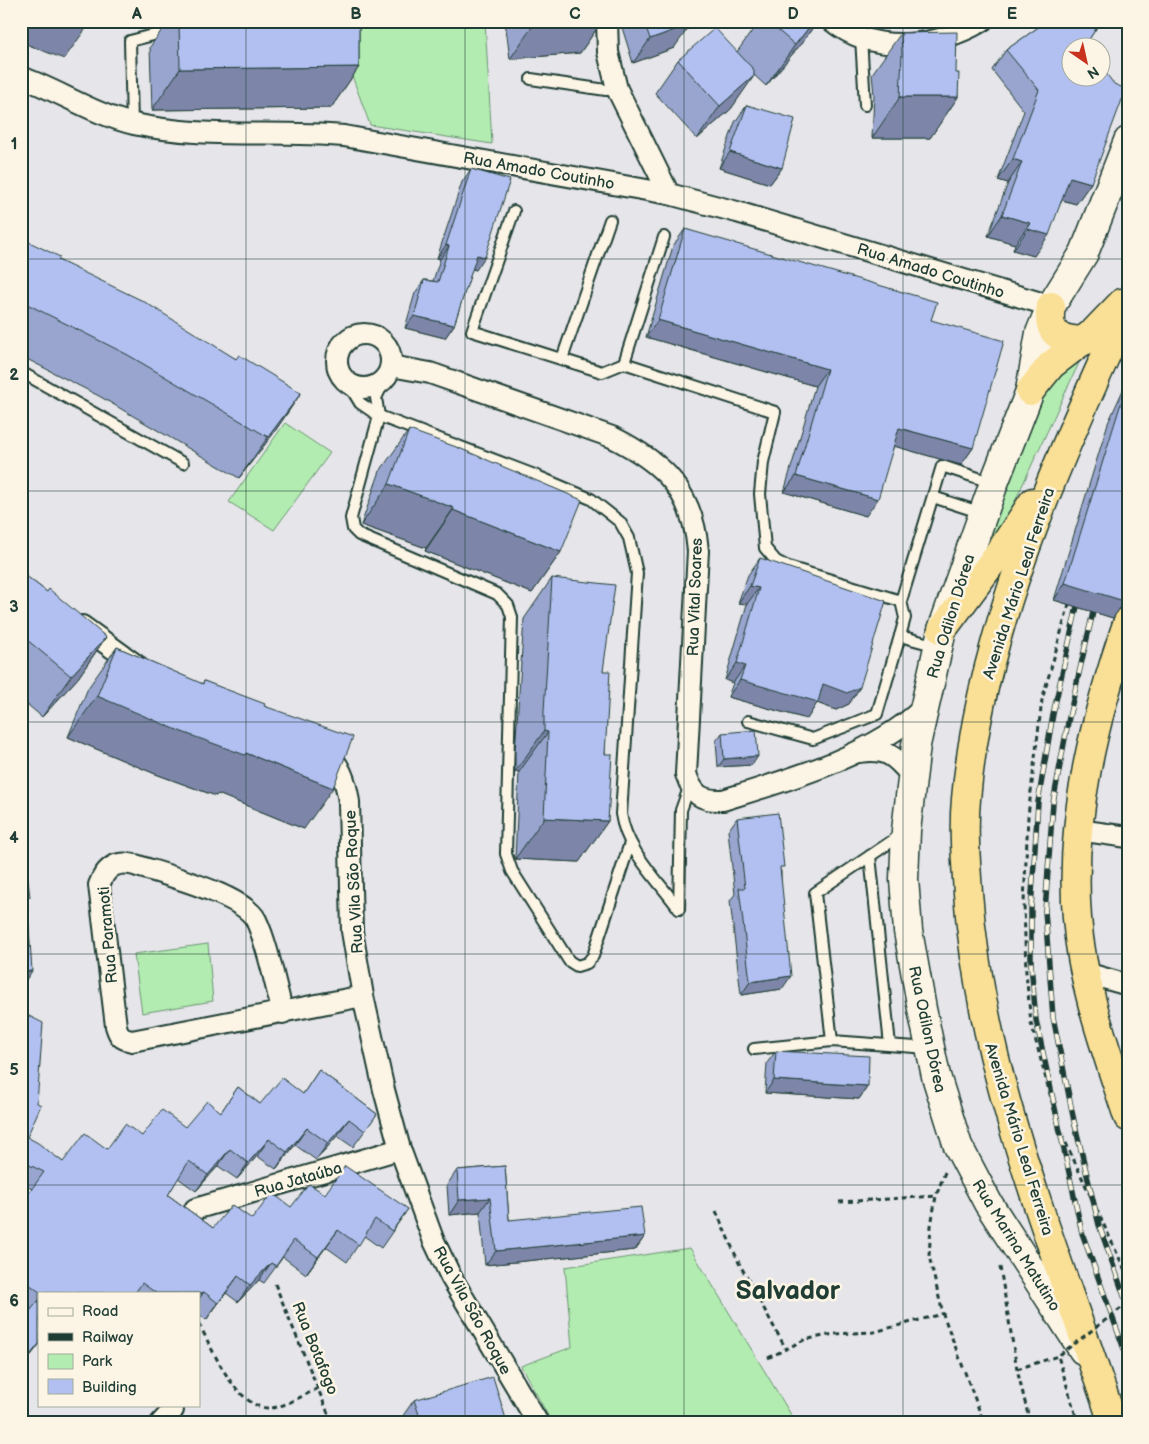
<svg xmlns="http://www.w3.org/2000/svg" width="1149" height="1444" viewBox="0 0 1149 1444" font-family="'Balsamiq Sans',sans-serif">
<rect width="100%" height="100%" fill="#e6e5e9"/>
<filter id="ink" filterUnits="userSpaceOnUse"><feTurbulence type="fractalNoise" baseFrequency=".02" numOctaves="2"/><feDisplacementMap in="SourceGraphic" scale="10" xChannelSelector="R" yChannelSelector="G"/><feConvolveMatrix kernelMatrix="1 2 1 2 8 2 1 2 1" color-interpolation-filters="sRGB"/></filter>
<g filter="url(#ink)">
<g fill="#b3ecb1" stroke="#699472">
<polygon points="332,21 485,21 492,144 370,125"/>
<polygon points="1084,352 997,540 978,557 1048,378"/>
<polygon points="285,423 330,453 274,530 229,502"/>
<polygon points="208,944 213,1001 142,1013 134,954"/>
<polygon points="690,1248 796,1423 552,1423 521,1366 572,1347 565,1267"/>
</g>
<g fill="none" stroke-linecap="round" stroke-linejoin="round">
<defs>
<g id="lane">
<polyline points="861,37 865,105"/>
<polyline points="531,79 606,90 617,89"/>
<polyline points="132,124 130,41 173,30"/>
<polyline points="514,211 472,331 602,372 624,363 775,412 763,462 760,494 765,548 776,561 788,567 901,601"/>
<polyline points="562,359 610,220"/>
<polyline points="624,363 664,237"/>
<polyline points="21,372 183,463"/>
<polyline points="387,375 376,398 379,416 351,518 353,529 359,535 497,594 508,605 512,617 506,854 512,871 569,961 577,966 587,963 593,956 630,843"/>
<path d="M346,380L360,403L379,416L537,476L591,499L620,522L629,538L637,573L621,814C626,850 658,880 679,909"/>
<polyline points="933,497 982,513"/>
<polyline points="937,646 900,636 905,618 901,601 942,466 993,483"/>
<polyline points="748,721 813,739 877,714 900,636"/>
<polyline points="870,856 890,1045"/>
<polyline points="679,909 681,810 690,785"/>
<polyline points="832,1041 815,893 901,835"/>
<polyline points="754,1049 832,1041 929,1048"/>
</g>
<g id="street">
<polyline points="607,21 608,52 617,89 669,194"/>
<path d="M832,21C875,56 938,47 982,21"/>
<path d="M21,77C59,91 95,115 134,124C203,139 275,130 344,136L669,194L737,212L1051,306"/>
<circle cx="364" cy="361" r="27"/>
<path d="M391,366L430,373L612,437C664,463 693,491 698,551L686,774C693,795 701,801 723,800C788,780 875,755 923,708"/>
<polyline points="82,626 136,665"/>
<path d="M323,749C340,763 346,781 349,802L352,931L363,996L384,1090L400,1149L433,1239L451,1277L538,1423"/>
<path d="M859,752C886,748 894,755 911,775"/>
<polyline points="1078,830 1128,837"/>
<polyline points="1086,973 1128,985"/>
<path d="M283,1013C275,985 268,945 256,920C244,895 162,874 135,865C116,860 106,867 99,885L116,1026C119,1036 121,1039 132,1041L363,996"/>
<polyline points="195,1209 400,1149"/>
<polyline points="161,1423 173,1410"/>
</g>
<polyline id="secondary" points="1083,1350 988,1203 958,1146 936,1076 922,1009 908,931 904,879 906,831 916,745 942,630 994,483 1030,391 1040,333 1051,306 1084,253 1128,141"/>
<g id="highway">
<path d="M1051,306C1046,334 1059,340 1084,341"/>
<polyline points="1030,391 1051,365 1094,332 1122,303"/>
<path d="M1128,621C1095,716 1069,817 1077,918C1082,986 1107,1053 1128,1117"/>
<polyline points="942,630 1002,549 1033,502"/>
<path d="M1113,1423C1056,1248 981,1078 968,893C966,862 963,830 966,799C981,627 1058,461 1128,306"/>
</g>
</defs>
<use href="#lane" stroke="#1f3d34" stroke-width="14"/>
<use href="#street" stroke="#1f3d34" stroke-width="24"/>
<use href="#secondary" stroke="#1f3d34" stroke-width="31"/>
<use href="#highway" stroke="#1f3d34" stroke-width="31"/>
<g stroke="#1f3d34" stroke-width="3" stroke-dasharray="5 4" stroke-linecap="butt">
<polyline points="1069,604 1042,700 1028,816 1024,903 1026,973 1031,1023 1059,1128 1128,1277"/>
<polyline points="945,1172 936,1196 931,1226 929,1256 943,1314 984,1423"/>
<polyline points="839,1202 936,1196"/>
<polyline points="716,1211 739,1263 786,1349"/>
<polyline points="1000,1267 1017,1369 1030,1423"/>
<polyline points="275,1284 332,1423"/>
<path d="M199,1324C213,1350 237,1411 272,1408C284,1407 307,1393 319,1388"/>
<polyline points="768,1358 804,1340 834,1334 874,1332 942,1314"/>
<polyline points="1017,1369 1058,1356"/>
</g>
<use href="#lane" stroke="#fcf5e5" stroke-width="10"/>
<use href="#street" stroke="#fcf5e5" stroke-width="20"/>
<use href="#secondary" stroke="#fcf5e5" stroke-width="28"/>
<use href="#highway" stroke="#fadf96" stroke-width="28"/>
<defs>
<g id="rail">
<polyline points="1080,593 1053,714 1038,802 1031,909 1031,964 1036,1020 1082,1233 1128,1360"/>
<polyline points="1096,599 1069,717 1053,803 1045,911 1053,1017 1074,1121 1099,1225 1128,1307"/>
</g>
</defs>
<use href="#rail" stroke="#1f3d34" stroke-width="5.5"/>
<use href="#rail" stroke="#fcf5e5" stroke-width="4" stroke-dasharray="11" stroke-linecap="butt"/>
<polyline stroke="#1f3d34" stroke-width="3" stroke-dasharray="5 4" stroke-linecap="butt" points="1078,1423 1058,1356 1128,1303"/>
</g>
<g fill="#99a5cf" stroke="#1f3d34">
<polygon points="168,21 359,21 359,67 331,108 152,110 150,47"/>
<polygon points="505,21 602,21 580,53 510,59"/>
<polygon points="620,21 690,21 674,48 633,63"/>
<polygon points="759,21 817,21 805,39 766,86 754,75 731,109 697,139 655,93 678,60 737,52"/>
<polygon points="1032,21 1101,21 1084,47 1091,183 1076,204 1062,200 1034,256 1013,250 1015,244 988,236 1008,183 998,180 1024,111 992,70 1006,50 1040,26"/>
<polygon points="901,33 956,73 958,97 930,138 872,138 874,95 872,74"/>
<polygon points="747,105 782,168 770,184 719,168 735,122"/>
<polygon points="471,169 476,270 472,269 454,325 445,338 405,328 415,293 424,280 433,281 440,259 437,258 462,182"/>
<polygon points="685,229 931,320 973,448 961,465 894,446 866,516 784,492 815,386 646,337 673,246"/>
<polygon points="21,238 58,260 236,359 301,393 273,434 239,478 99,396 21,356"/>
<polygon points="1128,379 1128,597 1113,618 1054,600 1108,423"/>
<polygon points="409,430 561,552 532,593 425,551 426,548 361,525 380,471"/>
<polygon points="760,558 860,687 849,704 836,710 817,703 807,719 728,697 733,683 725,680 747,604 738,603 748,575"/>
<polygon points="21,572 47,592 106,637 78,678 42,717 21,699"/>
<polygon points="552,578 603,671 605,754 608,821 579,862 515,859 519,772 515,772 515,752 524,619"/>
<polygon points="117,647 202,684 204,681 264,706 304,829 218,794 216,796 153,773 68,737 88,688"/>
<polygon points="722,733 758,756 752,765 718,767 716,741"/>
<polygon points="737,818 781,871 782,989 741,995 730,901 735,894 728,831"/>
<polygon points="21,1012 27,1137 63,1162 107,1149 142,1136 185,1127 221,1112 238,1087 260,1104 303,1094 319,1070 377,1114 353,1147 337,1136 316,1160 295,1145 276,1169 257,1156 237,1179 218,1166 196,1191 178,1178 168,1195 213,1228 252,1219 291,1207 325,1194 408,1209 381,1248 364,1236 347,1262 326,1247 306,1274 283,1257 264,1283 259,1280 238,1302 226,1293 206,1320 199,1314 199,1293 39,1293 39,1345 31,1310 21,1303 21,1204 32,1189 21,1183"/>
<polygon points="776,1051 868,1086 859,1099 765,1093 767,1063"/>
<polygon points="505,1166 509,1220 645,1236 635,1250 485,1265 480,1212 449,1215 447,1185 457,1170"/>
<polygon points="414,1400 504,1423 404,1423 402,1417"/>
</g>
<g fill="#7d86a9" stroke="#1f3d34">
<polygon points="21,21 74,21 87,27 64,59 21,42"/>
<polygon points="536,21 602,21 580,53 510,59"/>
<polygon points="814,21 817,21 805,39 766,86 795,45"/>
<polygon points="691,24 674,48 633,63 650,39"/>
<polygon points="359,67 331,108 152,110 180,69"/>
<polygon points="754,76 731,109 697,139 720,106"/>
<polygon points="900,97 958,97 930,138 872,138"/>
<polygon points="730,152 782,168 770,184 719,168"/>
<polygon points="1013,159 1022,162 1008,183 998,180"/>
<polygon points="1070,177 1091,183 1076,204 1056,198"/>
<polygon points="1002,215 1030,223 1015,244 988,236"/>
<polygon points="1028,229 1049,235 1034,256 1013,250"/>
<polygon points="446,245 449,246 440,259 437,258"/>
<polygon points="477,255 485,257 476,270 468,267"/>
<polygon points="414,316 454,325 445,338 405,328"/>
<polygon points="658,320 827,369 815,386 646,337"/>
<polygon points="301,393 273,434 239,478 268,437"/>
<polygon points="899,428 973,448 961,465 887,444"/>
<polygon points="796,476 878,499 866,516 784,492"/>
<polygon points="389,484 454,508 426,548 361,525"/>
<polygon points="453,510 561,552 532,593 425,551"/>
<polygon points="1065,583 1128,597 1113,618 1054,600"/>
<polygon points="750,586 759,588 747,604 738,603"/>
<polygon points="106,637 78,678 42,717 71,676"/>
<polygon points="737,663 745,666 733,683 725,680"/>
<polygon points="740,680 823,684 860,687 849,704 836,710 817,703 807,719 728,697"/>
<polygon points="97,696 246,753 333,788 304,829 218,794 216,796 153,773 68,737"/>
<polygon points="544,731 548,732 519,772 515,772"/>
<polygon points="758,756 752,765 718,767 724,759"/>
<polygon points="544,818 608,821 579,862 515,859"/>
<polygon points="32,971 21,987 21,972"/>
<polygon points="791,976 782,989 741,995 750,982"/>
<polygon points="774,1080 868,1086 859,1099 765,1093"/>
<polygon points="349,1119 337,1136 316,1160 328,1143"/>
<polygon points="307,1128 295,1145 276,1169 287,1152"/>
<polygon points="269,1139 257,1156 237,1179 248,1163"/>
<polygon points="230,1149 218,1166 196,1191 208,1175"/>
<polygon points="490,1198 480,1212 449,1215 459,1200"/>
<polygon points="338,1230 326,1247 306,1274 318,1257"/>
<polygon points="645,1236 635,1250 485,1265 496,1251"/>
<polygon points="271,1263 259,1280 238,1302 250,1285"/>
<polygon points="238,1276 226,1293 206,1320 218,1303"/>
<polygon points="204,1292 199,1299 199,1294"/>
<polygon points="39,1344 39,1345 21,1368 21,1366"/>
<polygon points="506,1419 504,1423 493,1423"/>
</g>
<g fill="#b2c0f1" stroke="#1f3d34">
<polygon points="74,21 89,21 87,27"/>
<polygon points="179,21 359,21 359,67 180,69"/>
<polygon points="644,21 690,21 691,24 650,39"/>
<polygon points="767,21 814,21 795,45"/>
<polygon points="1047,21 1101,21 1084,47 1085,48 1072,48 1072,78 1102,78 1102,68 1114,84 1126,89 1091,183 1070,177 1049,235 1028,229 1030,223 1002,215 1022,162 1013,159 1039,90 1006,50"/>
<polygon points="715,28 754,70 754,76 720,106 678,60"/>
<polygon points="957,32 956,73 959,73 958,97 900,97 902,54 901,33"/>
<polygon points="747,105 795,119 782,168 730,152"/>
<polygon points="471,169 510,180 485,257 477,255 454,325 414,316 424,280 438,282 449,246 446,245"/>
<polygon points="685,229 937,302 931,320 1004,341 973,448 899,428 878,499 796,476 827,369 658,320"/>
<polygon points="21,238 60,257 58,260 143,301 236,359 239,355 301,393 268,437 128,355 21,301"/>
<polygon points="1128,388 1128,596 1124,601 1065,583 1120,406"/>
<polygon points="409,430 459,448 582,500 561,552 453,510 454,508 389,484"/>
<polygon points="760,558 886,601 860,687 847,693 823,684 818,702 740,680 745,666 737,663 759,588 750,586"/>
<polygon points="21,572 47,592 49,589 106,637 71,676 21,635"/>
<polygon points="552,578 615,585 603,671 610,671 605,754 612,754 608,821 544,818 548,732 544,731 544,711"/>
<polygon points="117,647 203,684 204,681 265,704 264,706 353,737 333,788 246,753 245,755 182,732 97,696"/>
<polygon points="756,730 758,756 724,759 722,733"/>
<polygon points="778,813 784,867 780,867 791,976 750,982 739,888 745,888 737,818"/>
<polygon points="24,847 30,897 27,898 32,971 21,972 21,848"/>
<polygon points="21,1012 43,1023 37,1103 41,1105 27,1137 38,1143 63,1162 85,1133 107,1149 125,1124 142,1136 162,1110 185,1127 207,1101 221,1112 238,1087 260,1104 282,1078 303,1094 319,1070 377,1114 365,1131 349,1119 328,1143 307,1128 287,1152 269,1139 248,1163 230,1149 208,1175 189,1161 168,1195 213,1228 232,1205 252,1219 272,1193 291,1207 309,1184 325,1194 345,1166 408,1209 392,1231 375,1219 359,1245 338,1230 318,1257 294,1240 276,1266 271,1263 250,1285 238,1276 218,1303 204,1292 199,1294 199,1293 156,1293 142,1283 135,1293 41,1293 21,1278 21,1204 44,1172 21,1161"/>
<polygon points="776,1051 869,1056 868,1086 774,1080"/>
<polygon points="505,1166 509,1220 641,1207 645,1236 496,1251 490,1198 459,1200 457,1170"/>
<polygon points="39,1300 39,1344 21,1366 21,1322"/>
<polygon points="493,1377 506,1419 493,1423 422,1423 414,1400"/>
</g>
</g>
<path fill="none" stroke="#1f3d34" stroke-width="1" stroke-opacity="0.55" d="M246,21V1423M465,21V1423M684,21V1423M903,21V1423M21,259H1128M21,491H1128M21,722H1128M21,954H1128M21,1185H1128"/>
<g text-anchor="middle" stroke-width="5" stroke-linejoin="round" paint-order="stroke">
<g font-size="16" fill="#1f3d34" stroke="#fcf5e5">
<text transform="translate(539 170) rotate(10)" y="6">Rua Amado Coutinho</text>
<text transform="translate(931 270) rotate(17)" y="6">Rua Amado Coutinho</text>
<text transform="translate(1018 583) rotate(-72)" y="6">Avenida Mário Leal Ferreira</text>
<text transform="translate(694 597) rotate(-88)" y="6">Rua Vital Soares</text>
<text transform="translate(950 616) rotate(-73)" y="6">Rua Odilon Dórea</text>
<text transform="translate(353 882) rotate(-93)" y="6">Rua Vila São Roque</text>
<text transform="translate(107 935) rotate(-95)" y="6">Rua Paramoti</text>
<text transform="translate(928 1029) rotate(78)" y="6">Rua Odilon Dórea</text>
<text transform="translate(1020 1139) rotate(73)" y="6">Avenida Mário Leal Ferreira</text>
<text transform="translate(298 1179) rotate(-16)" y="6">Rua Jataúba</text>
<text transform="translate(1017 1245) rotate(58)" y="6">Rua Marina Matutino</text>
<text transform="translate(473 1310) rotate(61)" y="6">Rua Vila São Roque</text>
<text transform="translate(316 1348) rotate(68)" y="6">Rua Botafogo</text>
</g>
<g font-size="26" font-weight="bold" fill="#1f3d34" stroke="#fcf5e5">
<text x="788" y="1299">Salvador</text>
</g>
</g>
<rect width="1149" height="1444" fill="none" stroke="#fcf5e5" stroke-width="55"/>
<rect x="38" y="1292" width="162" height="115" fill="#fcf5e5" stroke="#a4ab9e"/>
<rect x="48" y="1308" width="25" height="8" fill="#fcf5e5" stroke="#a4ab9e"/>
<text x="82" y="1316" font-size="15" fill="#1f3d34">Road</text>
<rect x="48" y="1333" width="25" height="8" fill="#1f3d34" stroke="#a4ab9e"/>
<text x="82" y="1342" font-size="15" fill="#1f3d34">Railway</text>
<rect x="48" y="1354" width="25" height="15" fill="#b3ecb1" stroke="#a4ab9e"/>
<text x="82" y="1366" font-size="15" fill="#1f3d34">Park</text>
<rect x="48" y="1379" width="25" height="15" fill="#b2c0f1" stroke="#a4ab9e"/>
<text x="82" y="1392" font-size="15" fill="#1f3d34">Building</text>
<g transform="translate(1086 62) rotate(146)"><circle r="24" fill="#fcf5e5" stroke="#a4ab9e"/>
<path d="M0-4L9 19L0 12L-9 19Z" fill="#c8321e"/>
<text y="-8" font-size="14" font-weight="bold" text-anchor="middle" fill="#1f3d34">N</text>
</g>
<rect x="28" y="28" width="1094" height="1388" fill="none" stroke="#1f3d34" stroke-width="2"/>
<g font-size="16" text-anchor="middle" font-weight="bold" fill="#1f3d34">
<text x="137" y="19">A</text>
<text x="356" y="19">B</text>
<text x="575" y="19">C</text>
<text x="793" y="19">D</text>
<text x="1012" y="19">E</text>
<text x="14" y="149">1</text>
<text x="14" y="380">2</text>
<text x="14" y="612">3</text>
<text x="14" y="843">4</text>
<text x="14" y="1075">5</text>
<text x="14" y="1306">6</text>
</g>
</svg>
